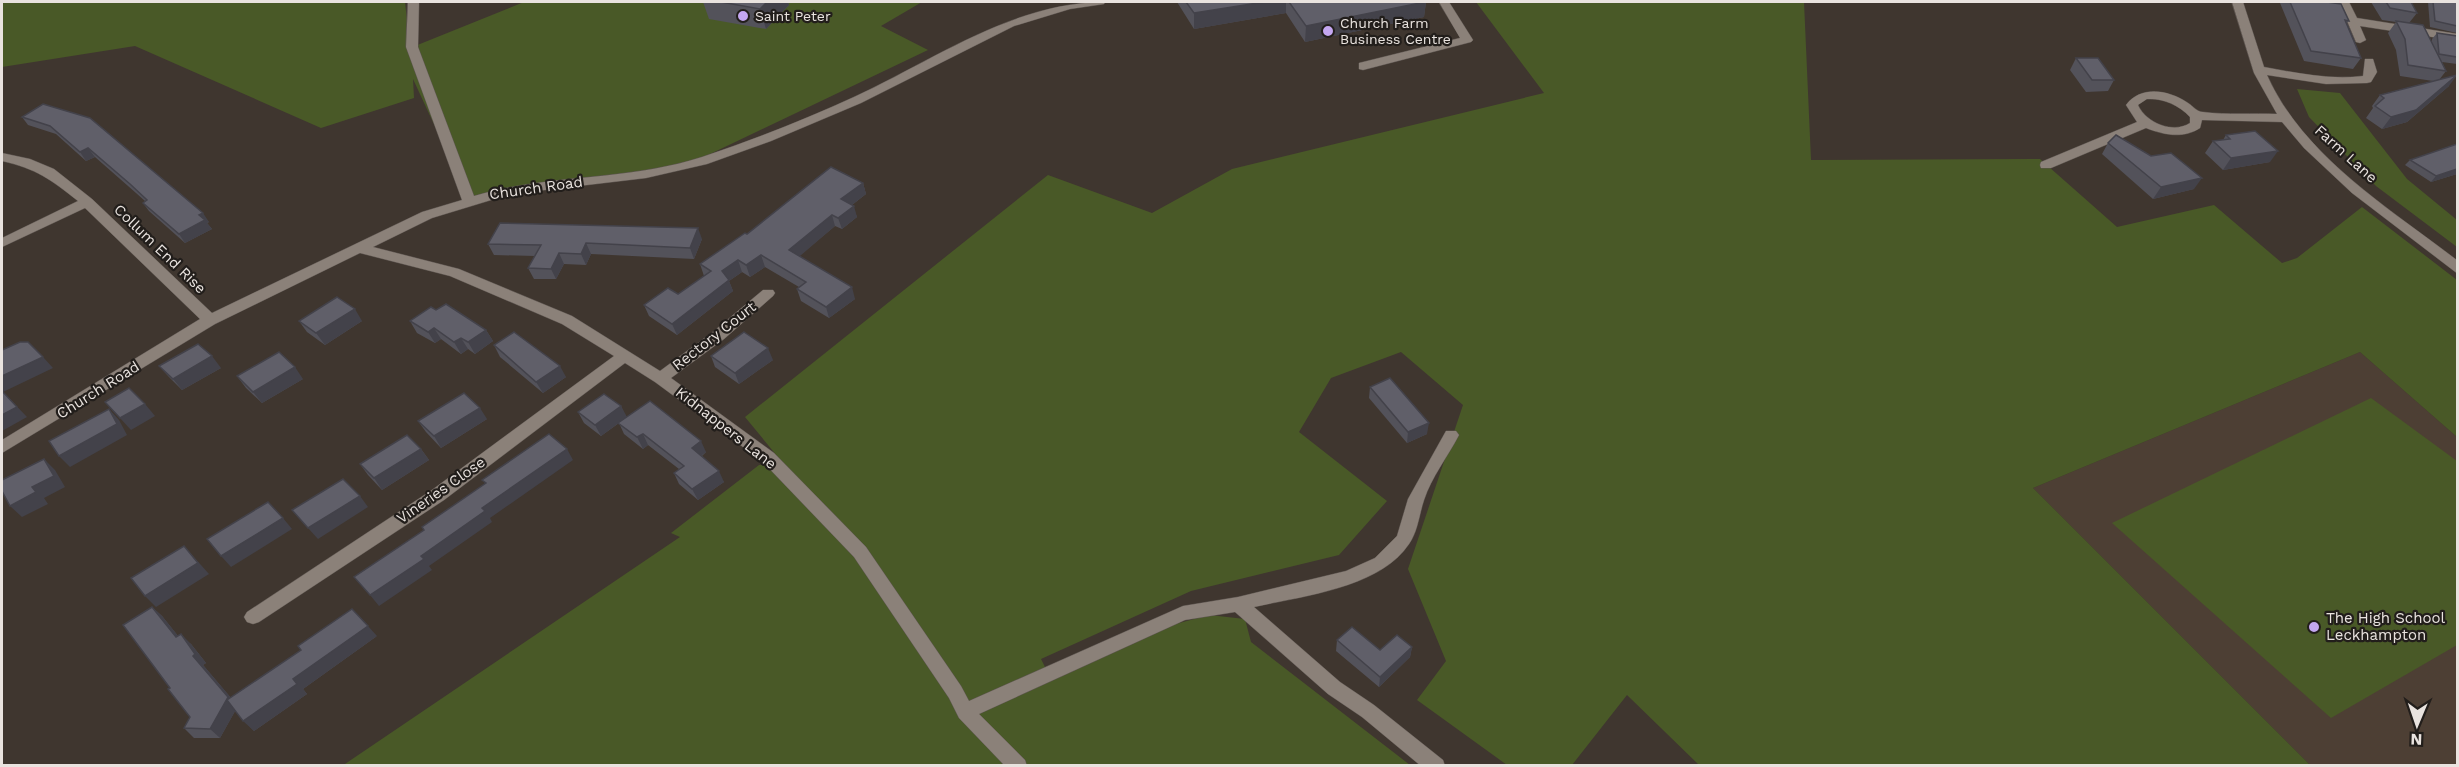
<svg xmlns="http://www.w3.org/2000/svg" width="2459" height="767" viewBox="0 0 2459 767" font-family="'Work Sans',sans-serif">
<rect width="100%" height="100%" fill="#3f362f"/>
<polygon fill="#4d3f34" points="2360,352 2457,437 2457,765 2310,765 2033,488"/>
<g fill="#495927">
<polygon points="2,2 405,2 410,48 524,2 922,2 881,26 928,50 685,166 469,200 413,79 414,98 321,128 135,46 2,67"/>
<polygon points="1476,2 1804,2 1811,160 2040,159 2117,227 2214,205 2282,263 2297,258 2362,207 2457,280 2457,437 2360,352 2033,488 2310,765 1699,765 1627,695 1572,765 1507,765 1417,700 1446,661 1408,569 1463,405 1401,352 1331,378 1299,432 1387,501 1339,555 1191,591 1041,659 1051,679 1172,625 1209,615 1245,619 1251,642 1410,765 342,766 680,537 671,533 759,465 782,462 745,417 1048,175 1152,213 1232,169 1544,93"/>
<polygon points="2297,89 2340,93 2407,179 2457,220 2457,247 2376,186 2309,117"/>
<polygon points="2371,398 2457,461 2457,645 2331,718 2112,523"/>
</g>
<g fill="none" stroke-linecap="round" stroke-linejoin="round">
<defs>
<g id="minor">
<path d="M408,2H419L418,47L474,196C548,174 628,181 702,157C753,140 804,120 854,97C934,60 1014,2 1105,2L1104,4L1070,9L1014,26L861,103L771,141L707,164L646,178L511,194L432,218L373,247L459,269L572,316L660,371L714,331L763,290H773L775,293L773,296L724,339L671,378L774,453L866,547L961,686L969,701L1183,606L1238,597L1346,571L1375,558L1397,536L1408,499L1446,431H1456L1459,435C1448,456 1431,478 1424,500C1419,515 1418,531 1409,544C1380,588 1302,596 1254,607L1340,682L1374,705L1443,760L1445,766H1421L1362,717L1328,694L1235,612L1185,620L979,714L1025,760L1027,766H1005L959,718L949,698L854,557L762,461L655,382L625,363L444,500L259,622L253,624L247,622L244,617L247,612L432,490L614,356L562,324L450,276L360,253L215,324L2,453V440L200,319L85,208L2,247V238L78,201C50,179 37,169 2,161V153L30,159L54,169L92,199L212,313L422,212L462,200L406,47Z"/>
<polygon points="1439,2 1449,2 1473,40 1471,42 1363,70 1359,69 1359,63 1460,38"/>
<path d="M2232,2H2243L2264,67C2297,73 2329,80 2363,76L2365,59H2373L2377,72L2371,82L2367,83L2326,84L2267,75C2303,156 2389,208 2458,261V274L2352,193L2304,148L2282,122L2202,120L2200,128C2183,139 2164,135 2146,128L2051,168H2041L2040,165L2041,162L2137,122L2126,105C2141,85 2169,90 2188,103C2193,106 2197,112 2203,112C2227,115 2253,113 2277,114L2254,73ZM2147,99C2163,98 2179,105 2190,117V123C2173,134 2146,123 2138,105Z"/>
<polygon points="2339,2 2349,2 2357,18 2458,34 2458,41 2360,26 2366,40 2360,43 2356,42"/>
</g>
</defs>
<use href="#minor" stroke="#5c544f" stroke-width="1"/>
<use href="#minor" fill="#8b8179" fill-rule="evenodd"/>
</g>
<g fill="#53525a">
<polygon points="703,2 788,2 789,5 766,29 709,19"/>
<polygon points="1177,2 1426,2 1424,17 1305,42 1286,13 1194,29"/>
<polygon points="2269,2 2330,2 2349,21 2347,23 2361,58 2353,69 2304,61 2280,3"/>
<polygon points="2371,2 2411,2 2417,13 2409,23 2432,43 2432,39 2437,33 2457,36 2457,64 2442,62 2446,71 2439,80 2449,86 2407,122 2382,129 2366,118 2373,108 2372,106 2380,95 2433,81 2400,76 2396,50 2388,33 2396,22 2382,20"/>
<polygon points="2428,2 2457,2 2457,33 2430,27"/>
<polygon points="2076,58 2114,80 2108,91 2086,92 2070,70"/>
<polygon points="43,104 209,222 207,223 212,229 185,243 149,211 143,203 145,201 136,193 95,157 86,161 56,134 28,125 22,117"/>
<polygon points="2226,135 2270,162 2223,170 2205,153 2213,141 2223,140"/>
<polygon points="2108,143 2151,156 2194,189 2153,199 2102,154"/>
<polygon points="2457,144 2457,174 2431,182 2405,165 2410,160"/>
<polygon points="863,183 866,194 852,205 857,217 842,229 835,226 799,256 855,299 829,318 801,301 797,289 799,287 765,267 750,277 742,272 729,281 733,291 677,335 649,316 644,305 678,294 704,276 700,264 747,234"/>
<polygon points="702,239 694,259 591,254 586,265 564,264 556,279 534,279 528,268 535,256 494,255 488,244"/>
<polygon points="436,310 486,330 493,341 475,354 468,349 461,354 441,339 435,343 417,333 410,321"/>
<polygon points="299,321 362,321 325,345 307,332"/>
<polygon points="494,345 566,377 543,393 500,357"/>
<polygon points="711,356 773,360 739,384 715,367"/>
<polygon points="159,366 221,368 182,390 169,377"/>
<polygon points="237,376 303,379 262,403 246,388"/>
<polygon points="1370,387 1427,434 1407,443 1369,398"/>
<polygon points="621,406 626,417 706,452 702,456 724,482 698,500 679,484 674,473 679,469 648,445 643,449 624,434 619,423 601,436 584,423 578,412"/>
<polygon points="487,419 441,448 426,432 418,421"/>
<polygon points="421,449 429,460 382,490 368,475 360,464"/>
<polygon points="152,607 162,616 178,636 191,644 206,663 203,665 231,698 377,636 303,689 307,694 254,731 235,711 220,738 194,738 184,728 190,717 170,688"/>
<polygon points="1337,640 1380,650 1412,647 1410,657 1379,687 1336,651"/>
</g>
<g fill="#43424a">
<polygon points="767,2 788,2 789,5 766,29 760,9"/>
<polygon points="1264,2 1286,2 1286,13 1194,29 1194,13"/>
<polygon points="1426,2 1424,17 1305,42 1306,26"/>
<polygon points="2457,75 2449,86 2407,122 2382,129 2391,117"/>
<polygon points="88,148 95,157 86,161 80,152"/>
<polygon points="2278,151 2270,162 2223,170 2231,158"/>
<polygon points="2457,169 2457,174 2431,182 2436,176"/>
<polygon points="2202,178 2194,189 2153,199 2161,187"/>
<polygon points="863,183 866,194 844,211 841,199"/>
<polygon points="854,206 857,217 842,229 838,218"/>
<polygon points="203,213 209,222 207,223 212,229 185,243 179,234 199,215"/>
<polygon points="832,215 835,226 793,262 789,250"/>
<polygon points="698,228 702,239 694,259 690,248"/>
<polygon points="586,243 591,254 586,265 581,254"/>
<polygon points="559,253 564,264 556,279 551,269"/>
<polygon points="761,255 765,267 750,277 746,265"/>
<polygon points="738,260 742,272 729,281 733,291 677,335 672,324 722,271"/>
<polygon points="852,287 855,299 829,318 826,307"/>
<polygon points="355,309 362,321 325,345 316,333"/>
<polygon points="434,328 441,339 435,343 428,332"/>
<polygon points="486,330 493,341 475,354 468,342"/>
<polygon points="461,338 468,349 461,354 454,342"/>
<polygon points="768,348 773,360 739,384 735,373"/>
<polygon points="212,356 221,368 182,390 173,379"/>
<polygon points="43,357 53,368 3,392 27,417 2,431 2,376"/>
<polygon points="560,366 566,377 543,393 536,382"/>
<polygon points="295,367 303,379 262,403 253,392"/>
<polygon points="145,404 155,416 131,430 120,418"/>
<polygon points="621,406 627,417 601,436 595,425"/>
<polygon points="480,408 487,419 441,448 434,436"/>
<polygon points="109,409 119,420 127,435 70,467 59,456"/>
<polygon points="1429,423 1427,434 1407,443 1408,432"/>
<polygon points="643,434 648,445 643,449 637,437"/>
<polygon points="701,441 706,452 697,459 692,448"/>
<polygon points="421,449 429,460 382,490 374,478"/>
<polygon points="567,449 573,460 490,518 492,522 429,566 432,570 379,606 370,595 482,508"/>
<polygon points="44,459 55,470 65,487 44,498 48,504 22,517 10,506 32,487"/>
<polygon points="719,471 724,482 698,500 692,489"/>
<polygon points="360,496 368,507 318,539 308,528"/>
<polygon points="283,518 292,529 231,567 221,556"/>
<polygon points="184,546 209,574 156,607 145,596"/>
<polygon points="152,607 162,616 187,647 176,637"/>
<polygon points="368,626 377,636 303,689 307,694 254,731 243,721 293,679"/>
<polygon points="181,634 191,644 206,663 203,665 238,706 220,738 210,729 193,656"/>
<polygon points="1412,647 1410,657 1379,687 1380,677"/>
</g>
<g fill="#605f69" stroke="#43424a" stroke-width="1.5">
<polygon points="721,2 767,2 760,9"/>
<polygon points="1186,2 1264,2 1194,13"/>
<polygon points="1289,2 1425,2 1306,26"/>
<polygon points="2290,2 2327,2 2341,4 2349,21 2345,20 2361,58 2311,51"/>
<polygon points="2386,2 2411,2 2417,13 2390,8"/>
<polygon points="2433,2 2457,2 2457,26 2435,21"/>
<polygon points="2396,21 2423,25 2446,71 2408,65 2405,39"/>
<polygon points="2437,33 2457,36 2457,57 2439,54"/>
<polygon points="2076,58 2098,58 2114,80 2092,80"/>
<polygon points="2457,75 2416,110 2391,117 2375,106 2384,98 2380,95"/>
<polygon points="43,104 90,118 203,213 199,215 205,220 179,234 143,203 147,200 130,184 88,148 80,152 50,126 22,117"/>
<polygon points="2255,131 2278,151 2231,158 2213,141 2230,139 2226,135"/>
<polygon points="2116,135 2151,156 2171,153 2202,178 2161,187 2108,143"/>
<polygon points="2457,144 2457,169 2436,176 2410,160"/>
<polygon points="831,167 863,183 841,199 854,206 838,218 832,215 789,250 852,287 826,307 797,289 806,282 761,255 746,265 738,260 722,271 729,280 672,324 644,305 668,288 678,294 711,271 700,264 745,233 747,234"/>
<polygon points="500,223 698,228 690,248 586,243 581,254 559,253 551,269 528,268 541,245 488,244"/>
<polygon points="337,297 355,309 316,333 299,321"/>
<polygon points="446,304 486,330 468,342 461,338 454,342 434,328 428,332 410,321 431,307 436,310"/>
<polygon points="514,332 560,366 536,382 494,345"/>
<polygon points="744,332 768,348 735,373 711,356"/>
<polygon points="20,342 28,342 43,357 2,376 2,350"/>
<polygon points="198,344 212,356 173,379 159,366"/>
<polygon points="279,352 295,367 253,392 237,376"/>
<polygon points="1390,378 1429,423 1408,432 1370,387"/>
<polygon points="129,388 145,404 120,418 105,402"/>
<polygon points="2,391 17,407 2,415"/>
<polygon points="464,393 480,408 434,436 418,421"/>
<polygon points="604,394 621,406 595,425 578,412"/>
<polygon points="650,401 701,441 692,448 719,471 692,489 674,473 684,466 643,434 637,437 618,423"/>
<polygon points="109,409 117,424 59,456 49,441"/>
<polygon points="549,434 567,449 482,508 485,511 421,556 424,559 370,595 354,577 424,530 422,527 486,483 482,480"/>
<polygon points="407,435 421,449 374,478 360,464"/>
<polygon points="44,459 54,476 32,487 36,492 10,506 2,491 2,480"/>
<polygon points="343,479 360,496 308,528 292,510"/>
<polygon points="268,502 283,518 221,556 207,539"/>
<polygon points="184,546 198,563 145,596 131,578"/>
<polygon points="152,607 176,637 181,634 195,654 193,656 228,697 210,729 184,728 190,717 168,689 170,688 123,625"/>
<polygon points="352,609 368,626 293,679 297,684 243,721 227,700 301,650 298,646"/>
<polygon points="1352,627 1380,650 1397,635 1412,647 1380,677 1337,640"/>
</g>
<g fill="#c4a7f1" stroke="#221e1b" stroke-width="2">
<circle cx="743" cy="16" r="6"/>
<circle cx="1328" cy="31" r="6"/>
<circle cx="2314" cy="627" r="6"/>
</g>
<g text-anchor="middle" stroke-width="4.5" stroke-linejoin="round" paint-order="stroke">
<g font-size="14" fill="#e9e3df" stroke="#221e1b" text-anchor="start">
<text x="755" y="21">Saint Peter</text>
<text x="1340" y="28">Church Farm<tspan x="1340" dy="16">Business Centre</tspan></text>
</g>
<g font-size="15" fill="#e9e3df" stroke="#221e1b">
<text transform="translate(2346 154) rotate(42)" y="5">Farm Lane</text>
<text transform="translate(536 188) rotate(-8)" y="5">Church Road</text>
<text transform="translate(160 249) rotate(44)" y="5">Collum End Rise</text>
<text transform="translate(714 336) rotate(-38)" y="5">Rectory Court</text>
<text transform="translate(98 390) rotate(-32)" y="5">Church Road</text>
<text transform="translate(726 428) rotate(38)" y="5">Kidnappers Lane</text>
<text transform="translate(441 490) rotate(-35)" y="5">Vineries Close</text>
</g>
<g font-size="15" fill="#e9e3df" stroke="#221e1b" text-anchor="start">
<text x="2326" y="623">The High School<tspan x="2326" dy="17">Leckhampton</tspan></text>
</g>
</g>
<rect width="2459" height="767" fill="none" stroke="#e9e3df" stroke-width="6"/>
<g transform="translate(2417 725) rotate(182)" stroke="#221e1b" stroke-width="4.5" paint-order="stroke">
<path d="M0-4.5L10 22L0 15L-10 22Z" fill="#e9e3df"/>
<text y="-9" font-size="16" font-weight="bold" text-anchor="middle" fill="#e9e3df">N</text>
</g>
</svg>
